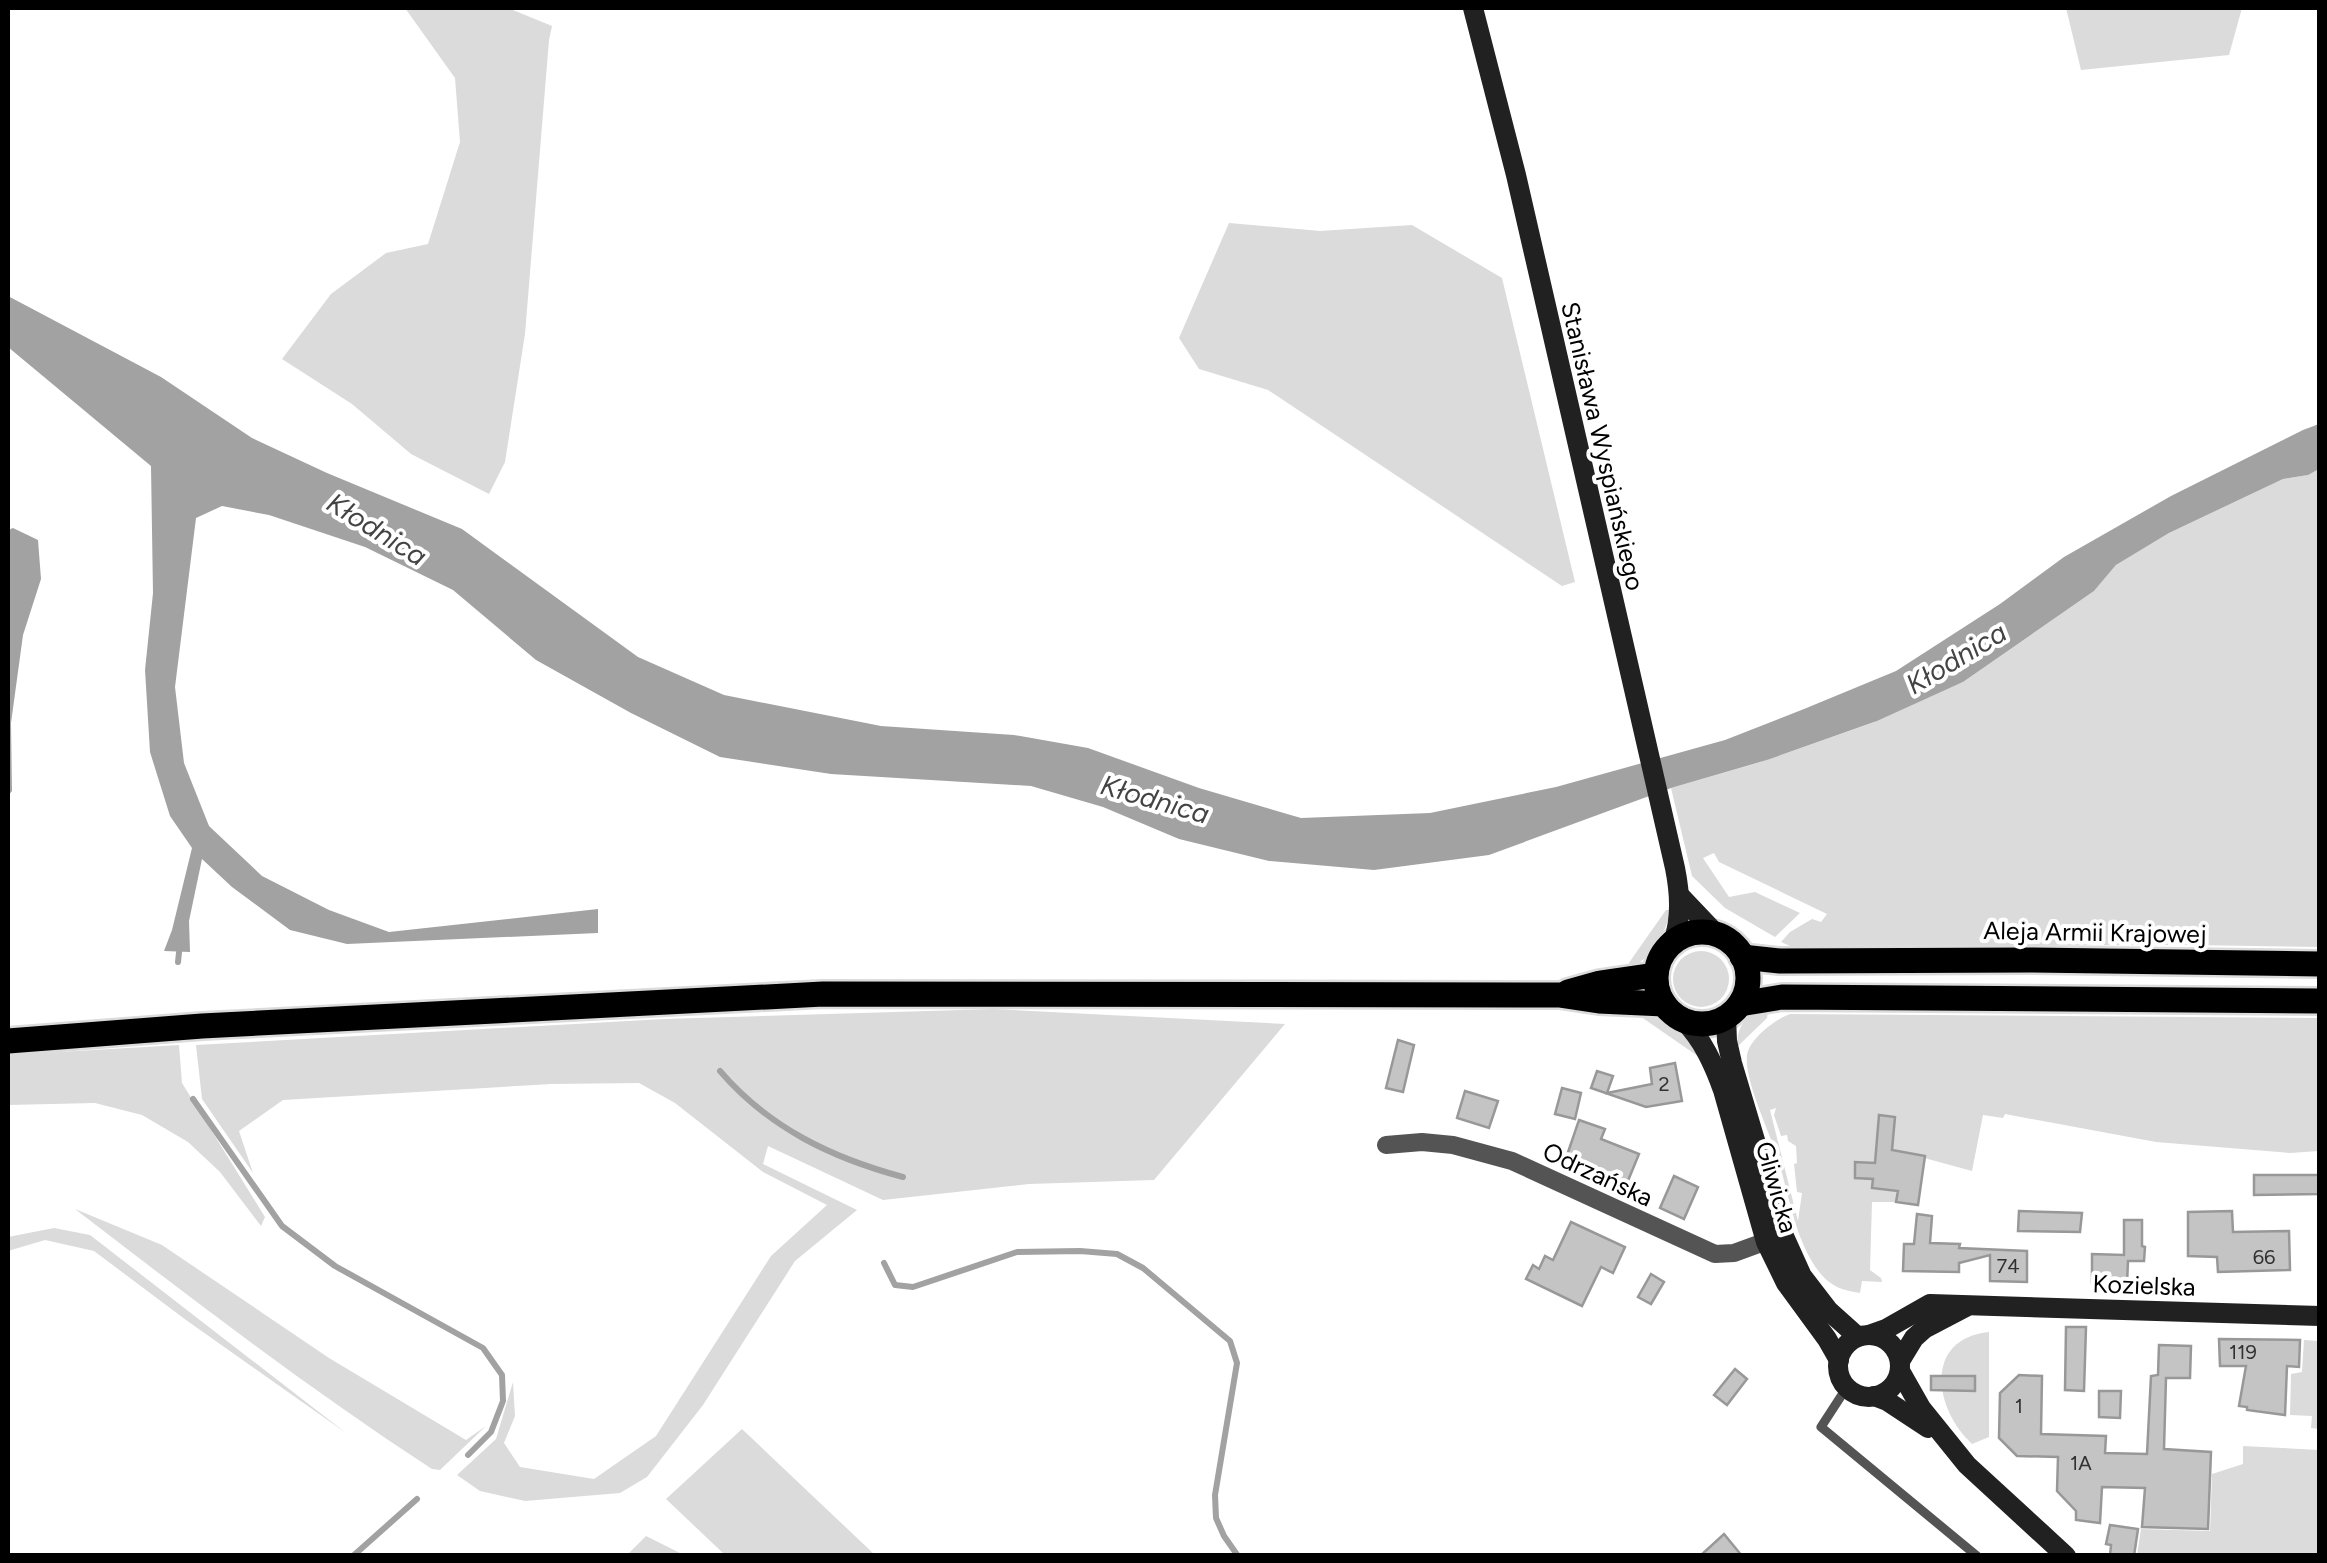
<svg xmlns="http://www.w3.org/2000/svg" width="2327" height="1563" viewBox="0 0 2327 1563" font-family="Figtree,sans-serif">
<rect width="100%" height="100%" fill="#fff"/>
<g fill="#dbdbdb" fill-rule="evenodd">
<polygon points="405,8 508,8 552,26 549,40 525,334 505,462 489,494 411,454 352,404 282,359 331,294 386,253 428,244 460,142 455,78"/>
<polygon points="2066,8 2242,8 2229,55 2081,70"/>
<polygon points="1229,223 1320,231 1412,225 1502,278 1575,582 1562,586 1268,390 1199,369 1179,338"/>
<polygon points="2319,469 2319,947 2188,945 1790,946 1781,942 1790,932 1812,919 1821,922 1827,914 1719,862 1714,853 1703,858 1729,897 1755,892 1800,913 1775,937 1725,908 1692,876 1671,788 1761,762 1872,723 1963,682 2094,591 2116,565 2169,533 2283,479 2307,475"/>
<path d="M1666,910H1670C1669,930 1648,959 1631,969L1629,963L1633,957Z"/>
<circle cx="1701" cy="979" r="28"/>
<polygon points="994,1009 1285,1024 1154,1180 1029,1184 883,1200 768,1146 763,1164 857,1210 795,1261 703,1405 647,1477 620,1493 525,1501 480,1491 457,1475 496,1439 513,1382 515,1416 504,1443 520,1467 594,1479 656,1436 771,1256 827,1205 763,1172 675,1103 639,1083 551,1084 283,1100 239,1131 253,1173 202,1099 196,1045 664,1019"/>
<path d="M1768,1011L1767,1018L1737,1047C1737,1031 1741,1023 1753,1012Z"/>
<polygon points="1646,1012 1695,1044 1702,1059 1637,1014"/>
<path d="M1790,1014L2319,1018V1151L2290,1153L2156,1142L2005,1114L2003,1118L1983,1115L1972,1171L1906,1153L1896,1202H1872L1870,1270L1881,1278L1882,1282L1862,1281L1860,1293C1844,1291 1830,1286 1820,1273C1793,1238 1789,1190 1775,1150C1767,1127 1744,1078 1747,1055C1750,1038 1776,1019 1790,1014ZM1776,1108L1774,1115L1781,1136L1787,1135L1788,1141L1796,1146L1797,1163L1794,1164L1797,1192L1802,1193L1798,1221L1770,1110Z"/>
<polygon points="179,1045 182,1083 265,1217 261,1226 220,1172 188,1142 142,1115 95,1103 8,1105 8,1055"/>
<path d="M75,1209L162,1245L329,1358L466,1440L486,1426L440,1470L432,1469C308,1388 192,1299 75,1209Z"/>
<polygon points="54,1228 90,1235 346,1433 186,1320 94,1251 45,1240 8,1251 8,1237"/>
<path d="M1989,1332V1437L1972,1444C1934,1409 1923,1339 1989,1332Z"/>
<polygon points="2304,1340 2319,1341 2319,1429 2311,1428 2312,1416 2290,1415 2291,1374 2302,1372"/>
<polygon points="742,1429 875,1555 725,1555 666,1499"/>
<polygon points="2243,1446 2319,1450 2319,1555 2137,1555 2141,1529 2210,1531 2212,1474 2243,1464"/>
<polygon points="646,1536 684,1555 627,1555"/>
</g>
<g fill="#a2a2a2">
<polygon points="8,296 161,377 252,438 327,473 462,529 638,657 724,695 881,726 1014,735 1088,748 1199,788 1301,818 1430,813 1556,787 1725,740 1804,709 1896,671 2000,604 2064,557 2171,496 2303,430 2319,424 2319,469 2308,475 2283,479 2169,533 2116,565 2094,591 1963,682 1877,721 1767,760 1671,788 1489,855 1374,870 1269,861 1179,839 1103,807 1031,786 831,774 720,757 631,713 536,660 453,590 365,547 269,515 222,506 196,518 175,687 184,763 209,826 262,876 329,910 389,932 598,909 598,933 347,944 290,930 232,887 202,859 189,921 190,952 164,951 172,930 192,848 170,816 150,752 145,670 153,593 151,466 8,347"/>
<polygon points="13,528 38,540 41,579 23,635 11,723 12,791 8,796 8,530"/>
</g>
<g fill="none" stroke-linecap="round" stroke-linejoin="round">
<g stroke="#a2a2a2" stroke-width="6">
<polyline points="178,962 180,943"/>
<path d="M720,1071C769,1128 832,1158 903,1177"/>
<polyline points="193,1099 282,1226 335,1266 483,1348 502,1375 503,1401 491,1432 468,1455"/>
<polyline points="884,1263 895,1285 913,1287 1017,1252 1080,1251 1117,1254 1143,1268 1230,1341 1237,1363 1215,1495 1216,1518 1224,1536 1238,1556"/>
<polyline points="353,1556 417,1499"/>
</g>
</g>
<g fill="#c4c4c4" stroke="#989898" stroke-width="2.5">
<polygon points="1398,1040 1414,1045 1403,1092 1386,1088"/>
<polygon points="1675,1063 1682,1101 1646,1107 1591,1088 1597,1071 1613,1076 1607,1093 1652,1084 1650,1068"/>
<polygon points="1562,1088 1581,1093 1575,1119 1555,1114"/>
<polygon points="1465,1091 1498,1101 1489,1128 1457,1118"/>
<polygon points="1879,1115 1895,1117 1892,1150 1925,1156 1918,1205 1896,1202 1898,1191 1872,1188 1873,1179 1855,1178 1855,1162 1875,1163"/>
<polygon points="1579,1120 1605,1129 1601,1139 1639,1154 1625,1188 1611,1182 1613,1177 1566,1158"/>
<polygon points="2254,1175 2320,1175 2320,1194 2254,1195"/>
<polygon points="1674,1176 1698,1187 1684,1219 1660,1208"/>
<polygon points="2019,1211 2082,1213 2080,1232 2018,1231"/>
<polygon points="2232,1211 2233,1232 2289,1231 2290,1270 2218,1272 2217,1257 2188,1256 2188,1212"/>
<polygon points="1917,1214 1932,1216 1930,1243 1960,1244 1959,1248 2027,1251 2027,1282 1990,1281 1990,1255 1959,1263 1959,1272 1903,1271 1904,1244 1914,1244"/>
<polygon points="2124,1220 2142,1220 2142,1246 2145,1247 2144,1261 2128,1261 2127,1284 2092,1283 2092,1254 2124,1255"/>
<polygon points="1571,1222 1625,1247 1613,1273 1601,1267 1582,1306 1526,1279 1533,1265 1539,1269 1545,1256 1553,1260"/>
<polygon points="1651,1274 1664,1282 1651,1304 1638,1297"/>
<polygon points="2066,1327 2086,1327 2084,1391 2065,1390"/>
<polygon points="2219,1339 2300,1340 2299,1367 2287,1366 2285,1415 2247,1410 2247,1407 2239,1406 2246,1366 2220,1366"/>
<polygon points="2159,1345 2191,1346 2190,1378 2166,1378 2164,1449 2211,1452 2208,1529 2142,1527 2145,1488 2102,1487 2100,1523 2076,1520 2076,1511 2057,1491 2058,1457 2017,1456 1999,1438 2000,1393 2019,1375 2042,1376 2041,1434 2106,1436 2105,1453 2147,1454 2151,1376 2158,1375"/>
<polygon points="1735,1369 1747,1379 1727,1405 1714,1395"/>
<polygon points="1931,1376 1975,1376 1975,1391 1931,1390"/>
<polygon points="2099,1391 2121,1391 2120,1418 2099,1417"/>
<polygon points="2110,1525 2138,1529 2134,1556 2110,1556 2111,1545 2106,1544"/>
<polygon points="1724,1534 1742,1556 1700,1556"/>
</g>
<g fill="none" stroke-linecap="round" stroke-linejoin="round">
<defs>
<g id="primary">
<circle cx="1702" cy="978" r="46"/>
<polyline points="1742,957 1780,961 2032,960 2320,964"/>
<polyline points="1568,992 1600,983 1655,975"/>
<polyline points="1740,1004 1782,997 2320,1001"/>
<polyline points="8,1041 202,1026 823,994 1559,995 1599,1001 1664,1004"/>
</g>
</defs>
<use href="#primary" stroke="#dbdbdb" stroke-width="30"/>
<polyline stroke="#545454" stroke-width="9" points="1847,1387 1821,1427 1977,1556"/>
<polyline stroke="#545454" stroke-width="18" points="1386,1145 1422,1142 1453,1145 1512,1161 1715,1254 1734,1253 1778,1237"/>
<g stroke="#212121" stroke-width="20">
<path d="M1473,8L1516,175L1675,868C1680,893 1682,918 1673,942"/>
<polyline points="1680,896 1718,936"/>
<polyline points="1726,1017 1727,1041 1732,1063 1783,1234 1802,1276 1829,1311 1858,1337"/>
<path d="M1684,1021C1703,1040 1714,1065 1723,1090L1766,1242L1786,1283L1827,1339L1839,1360"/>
<polyline points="1869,1335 1886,1329 1930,1304 2320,1316"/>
<circle cx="1869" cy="1366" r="31"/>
<polyline points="1900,1361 1914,1338 1924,1329 1966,1307"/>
<polyline points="1900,1371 1921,1408 1967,1465 2066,1556"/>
<polyline points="1874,1396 1887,1401 1928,1428"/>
</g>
<use href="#primary" stroke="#000" stroke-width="25"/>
</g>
<g text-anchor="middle" stroke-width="8" stroke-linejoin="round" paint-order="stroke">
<g font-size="20" fill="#313131">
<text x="1664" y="1091">2</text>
<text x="2264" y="1264">66</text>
<text x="2008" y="1273">74</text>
<text x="2243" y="1359">119</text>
<text x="2019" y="1413">1</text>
<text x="2081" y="1470">1A</text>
</g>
<g font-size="25" fill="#000" stroke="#fff">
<text transform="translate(1603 446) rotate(77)" y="9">Stanisława Wyspiańskiego</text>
<text transform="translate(2095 932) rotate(1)" y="9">Aleja Armii Krajowej</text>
<text transform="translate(1598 1174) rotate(25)" y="9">Odrzańska</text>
<text transform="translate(1777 1187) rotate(74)" y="9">Gliwicka</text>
<text transform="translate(2144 1285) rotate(2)" y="9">Kozielska</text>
</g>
<g font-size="28" font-style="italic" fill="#434343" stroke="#fff">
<text transform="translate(377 529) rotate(32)" y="10">Kłodnica</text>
<text transform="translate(1956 658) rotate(-31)" y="10">Kłodnica</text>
<text transform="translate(1155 799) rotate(16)" y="10">Kłodnica</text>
</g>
</g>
<rect width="2327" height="1563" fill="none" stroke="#000000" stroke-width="20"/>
</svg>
